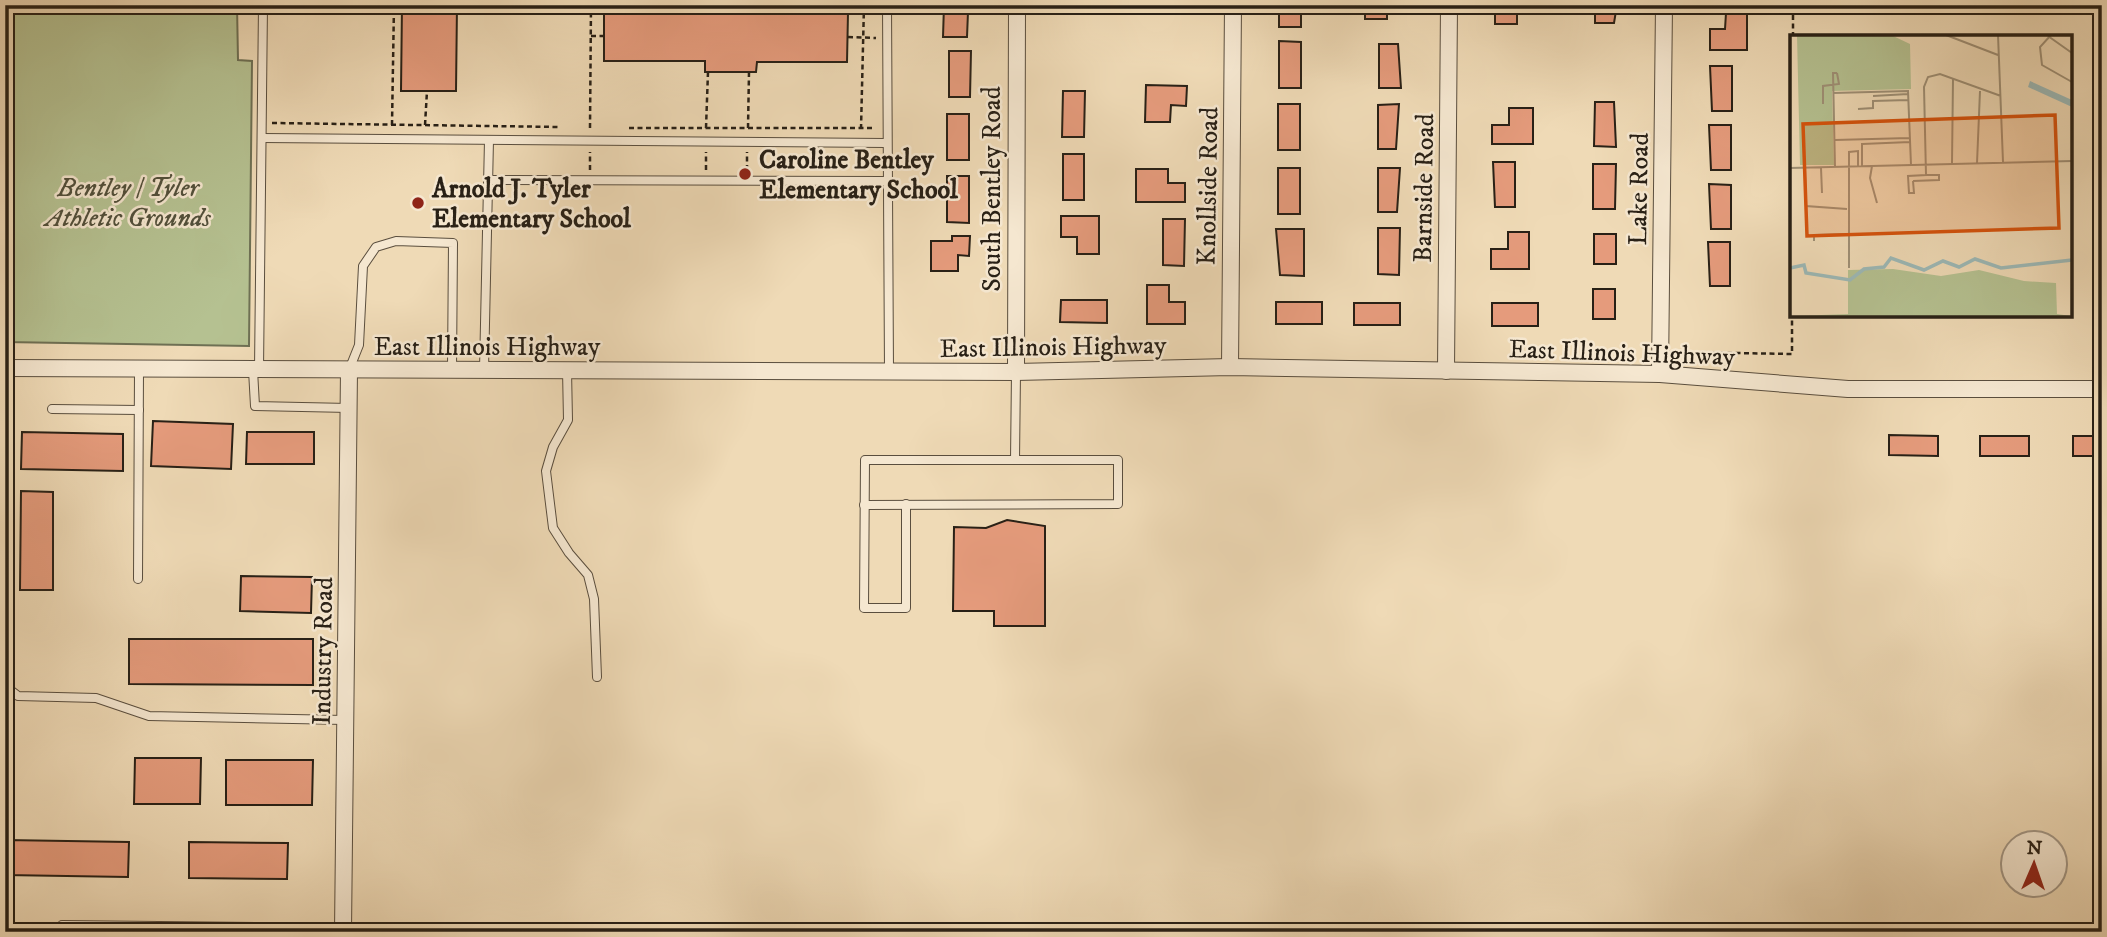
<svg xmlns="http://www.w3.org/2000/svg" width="2107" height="937" viewBox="0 0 2107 937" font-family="'IM FELL DW Pica',serif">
<rect width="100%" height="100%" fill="#efdab6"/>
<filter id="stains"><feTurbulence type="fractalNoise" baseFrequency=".00286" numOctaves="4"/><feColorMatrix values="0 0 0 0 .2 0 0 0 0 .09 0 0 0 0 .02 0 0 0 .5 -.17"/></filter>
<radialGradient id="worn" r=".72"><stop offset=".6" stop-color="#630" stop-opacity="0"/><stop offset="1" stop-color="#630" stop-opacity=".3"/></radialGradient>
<polygon fill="#b5c191" stroke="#6e7054" stroke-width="2" points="5,5 237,5 238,60 252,61 249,346 5,342"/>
<g fill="#e59b7c" stroke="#282016" stroke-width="2">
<polygon points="402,5 457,5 456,91 401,91"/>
<polygon points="676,5 785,5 785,13 848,13 847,62 757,62 756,72 705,72 705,61 604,61 604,11 676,12"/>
<polygon points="944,5 972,5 972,12 968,12 967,37 943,37"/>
<rect x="1279" y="5" width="22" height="22"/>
<rect x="1365" y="5" width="22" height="14"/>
<rect x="1495" y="5" width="22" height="19"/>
<polygon points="1595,5 1617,5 1614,23 1595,23"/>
<polygon points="1726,13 1747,14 1747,50 1710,50 1710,29 1725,29"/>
<polygon points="1279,41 1301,42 1301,88 1279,88"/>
<polygon points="1379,44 1398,44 1401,88 1379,88"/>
<polygon points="949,51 971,51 970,97 949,97"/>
<polygon points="1710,66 1732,66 1732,111 1712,111"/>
<polygon points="1146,85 1187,86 1186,106 1171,105 1170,122 1145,122"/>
<polygon points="1063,91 1085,91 1084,137 1062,137"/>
<polygon points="1595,102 1614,102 1616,147 1594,146"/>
<rect x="1278" y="104" width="22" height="46"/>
<polygon points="1399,104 1396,149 1378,149 1378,105"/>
<polygon points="1509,108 1533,108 1533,144 1492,144 1492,125 1509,125"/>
<rect x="947" y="114" width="22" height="46"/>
<polygon points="1709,125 1731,125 1731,170 1711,170"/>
<rect x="1063" y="154" width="21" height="46"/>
<polygon points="1493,162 1515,162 1515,207 1495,207"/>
<polygon points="1593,164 1616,164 1615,209 1593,209"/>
<rect x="1278" y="168" width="22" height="46"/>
<polygon points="1378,168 1400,168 1397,212 1378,212"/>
<polygon points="1136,169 1168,169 1168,183 1185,183 1185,202 1136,202"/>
<polygon points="947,176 969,176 969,223 947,222"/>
<polygon points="1709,184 1731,185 1731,229 1711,229"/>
<polygon points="1061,216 1099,216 1099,254 1077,254 1077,237 1061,237"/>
<polygon points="1163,219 1185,219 1184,266 1163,265"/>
<polygon points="1378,228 1400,228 1399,275 1378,274"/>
<polygon points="1276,229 1304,229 1304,276 1280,275"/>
<polygon points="1508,232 1529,232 1529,269 1491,269 1491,249 1508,249"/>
<rect x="1594" y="234" width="22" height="30"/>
<polygon points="952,236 970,236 969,256 958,255 958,271 931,271 931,241 952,241"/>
<polygon points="1708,242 1730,242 1730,286 1710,286"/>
<polygon points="1147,285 1169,285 1169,302 1185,302 1185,324 1147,324"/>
<rect x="1593" y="289" width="22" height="30"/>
<polygon points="1061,300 1107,300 1107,323 1060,322"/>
<rect x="1276" y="302" width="46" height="22"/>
<rect x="1354" y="303" width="46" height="22"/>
<rect x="1492" y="303" width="46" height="23"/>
<polygon points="153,421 233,424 231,469 151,466"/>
<polygon points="22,432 123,434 123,471 21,469"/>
<polygon points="247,432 314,432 314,464 246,464"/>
<polygon points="1889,435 1938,436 1938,456 1889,455"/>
<rect x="1980" y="436" width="49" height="20"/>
<rect x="2073" y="436" width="29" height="20"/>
<polygon points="21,491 53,492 53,590 20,590"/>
<polygon points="1007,520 1045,526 1045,626 994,626 994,611 953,611 954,527 986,528"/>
<polygon points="241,576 312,577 311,613 240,611"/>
<polygon points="129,639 313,639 313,685 129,684"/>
<polygon points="135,758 201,758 200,804 134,804"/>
<polygon points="226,760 313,760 312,805 226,805"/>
<polygon points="5,840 129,842 128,877 5,875"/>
<polygon points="189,842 288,843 287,879 189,878"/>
<polygon points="5,878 11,878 10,932 5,932"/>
</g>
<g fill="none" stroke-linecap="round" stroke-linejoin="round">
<defs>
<g id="service">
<polyline points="887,5 889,372"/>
<polyline points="262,138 886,143"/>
<polyline points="488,180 887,181"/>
<polyline points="253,370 255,406 349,408"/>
<polyline points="259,370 263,5"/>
<polyline points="349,370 359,345 363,266 376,247 396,241 453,243 452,370"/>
<polyline points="484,370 489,140"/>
<polyline points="567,370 568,420 553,447 546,471 553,528 569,553 588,575 594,599 597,677"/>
<polyline points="52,409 139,410"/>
<polyline points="906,504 906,608 864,608 865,460 1015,460 1016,372"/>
<polyline points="864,505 1118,504 1118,460 1015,460"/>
<polyline points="138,579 139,370"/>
<polyline points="5,686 18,696 96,698 149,716 345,720"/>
<polyline points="62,932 62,925 343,928"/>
</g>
<g id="minor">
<polyline points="1230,367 1233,5"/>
<polyline points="5,368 1016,372 1230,367 1660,374 1848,389 2102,389"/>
<polyline points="1446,371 1449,5"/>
<polyline points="1016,372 1017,5"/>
<polyline points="1660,374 1664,5"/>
<polyline points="343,932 349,370"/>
</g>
</defs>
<use href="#service" stroke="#5a4e3e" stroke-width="10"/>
<use href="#minor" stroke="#5a4e3e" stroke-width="18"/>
<g stroke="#282016" stroke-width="2.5" stroke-dasharray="5 3.5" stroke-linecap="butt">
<polyline points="591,36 604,36"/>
<polyline points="848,37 876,38"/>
<polyline points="1793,37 1793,5"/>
<polyline points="272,123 560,127"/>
<polyline points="392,125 394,5"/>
<polyline points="425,125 427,91"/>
<polyline points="590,128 591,5"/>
<polyline points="629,128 875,128"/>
<polyline points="706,128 708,72"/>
<polyline points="748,128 749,72"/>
<polyline points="861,129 864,5"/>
<polyline points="590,170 590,152"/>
<polyline points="706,170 706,152"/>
<polyline points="747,170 747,152"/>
<polyline points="860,171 861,153"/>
<polyline points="1676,352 1792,354 1792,203"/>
</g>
<use href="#service" stroke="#f5e7d0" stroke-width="8"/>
<use href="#minor" stroke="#f5e7d0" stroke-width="16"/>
</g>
<g fill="#8f2418" stroke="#f5e7d0" stroke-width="2.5">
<circle cx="745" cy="174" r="7"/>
<circle cx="418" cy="203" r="7"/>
</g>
<g text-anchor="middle" stroke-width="5" stroke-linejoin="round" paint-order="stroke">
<g font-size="26" font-weight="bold" fill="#282016" stroke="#f5e7d0" text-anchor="start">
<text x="759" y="168">Caroline Bentley<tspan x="759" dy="30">Elementary School</tspan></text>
<text x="432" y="197">Arnold J. Tyler<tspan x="432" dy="30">Elementary School</tspan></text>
</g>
<g font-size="26" fill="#282016" stroke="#f5e7d0">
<text transform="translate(1207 186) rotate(-89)" y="9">Knollside Road</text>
<text transform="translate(1423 188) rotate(-89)" y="9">Barnside Road</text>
<text transform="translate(991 189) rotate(-90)" y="9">South Bentley Road</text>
<text transform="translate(1638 189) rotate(-89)" y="9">Lake Road</text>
<text x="487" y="355">East Illinois Highway</text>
<text transform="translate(1053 346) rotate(-1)" y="9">East Illinois Highway</text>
<text transform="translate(1622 352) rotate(2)" y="9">East Illinois Highway</text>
<text transform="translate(322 651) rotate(-89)" y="9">Industry Road</text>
</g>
<g font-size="26" font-style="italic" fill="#52503b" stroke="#f5e7d0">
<text x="128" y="196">Bentley / Tyler<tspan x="128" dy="30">Athletic Grounds</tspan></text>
</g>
</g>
<g transform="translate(1790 35)">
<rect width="282" height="282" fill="#efdab6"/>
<path d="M7,0H101L120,9L121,54L42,56L44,130H10ZM103,234L151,241L189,235L234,246L266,248L267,279L281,281H5L58,279V235Z" fill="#b5c191"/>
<path d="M240,46L282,65V72L238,52Z" fill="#9cb9b7"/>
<path fill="none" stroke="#9cb9b7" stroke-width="3.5" d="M0,233L14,230L16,238L60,245L74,234L94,232L101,223L134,235L153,226L169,232L185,224L211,233L282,225"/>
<path fill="none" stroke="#9f9076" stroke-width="2" d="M156,0L208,20M208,0L213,127M261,0L250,12L252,30L282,47M258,1L282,18M43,58L118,56L121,130M83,61L118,59M83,66L118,65M33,69V51L49,49L47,38M68,74L83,73V65M45,105L119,103M72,108V131M72,109L120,107M162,128L163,44M187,128L190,56M82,131L80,143L87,168M45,132L43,38H47M0,133L282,126M15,133L16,171L57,174M31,133L32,158M123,146L124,158H119L118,141L136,140L134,52L138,42L150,39L211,61M123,146L149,145V140H136M24,206V200L58,199M59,233V117L68,116V132"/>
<path fill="#d5530d" fill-opacity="0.15" stroke="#d5530d" stroke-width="3.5" d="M265,80L269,193L17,201L13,89Z"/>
<rect width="282" height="282" fill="none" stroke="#282016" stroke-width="3.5"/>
</g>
<rect width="2107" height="937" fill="none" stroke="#efdab6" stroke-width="28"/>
<rect x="7" y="7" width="2093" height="923" fill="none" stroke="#282016" stroke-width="3.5"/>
<rect x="14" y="14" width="2079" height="909" fill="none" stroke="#282016" stroke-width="2"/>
<g transform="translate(2034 864) rotate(2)"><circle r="33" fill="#f5e7d0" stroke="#a39786" stroke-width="2"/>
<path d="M0-5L12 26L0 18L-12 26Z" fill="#8f2418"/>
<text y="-10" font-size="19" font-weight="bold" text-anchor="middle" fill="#282016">N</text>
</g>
<rect width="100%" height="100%" filter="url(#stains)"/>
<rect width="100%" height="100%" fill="url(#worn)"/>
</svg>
